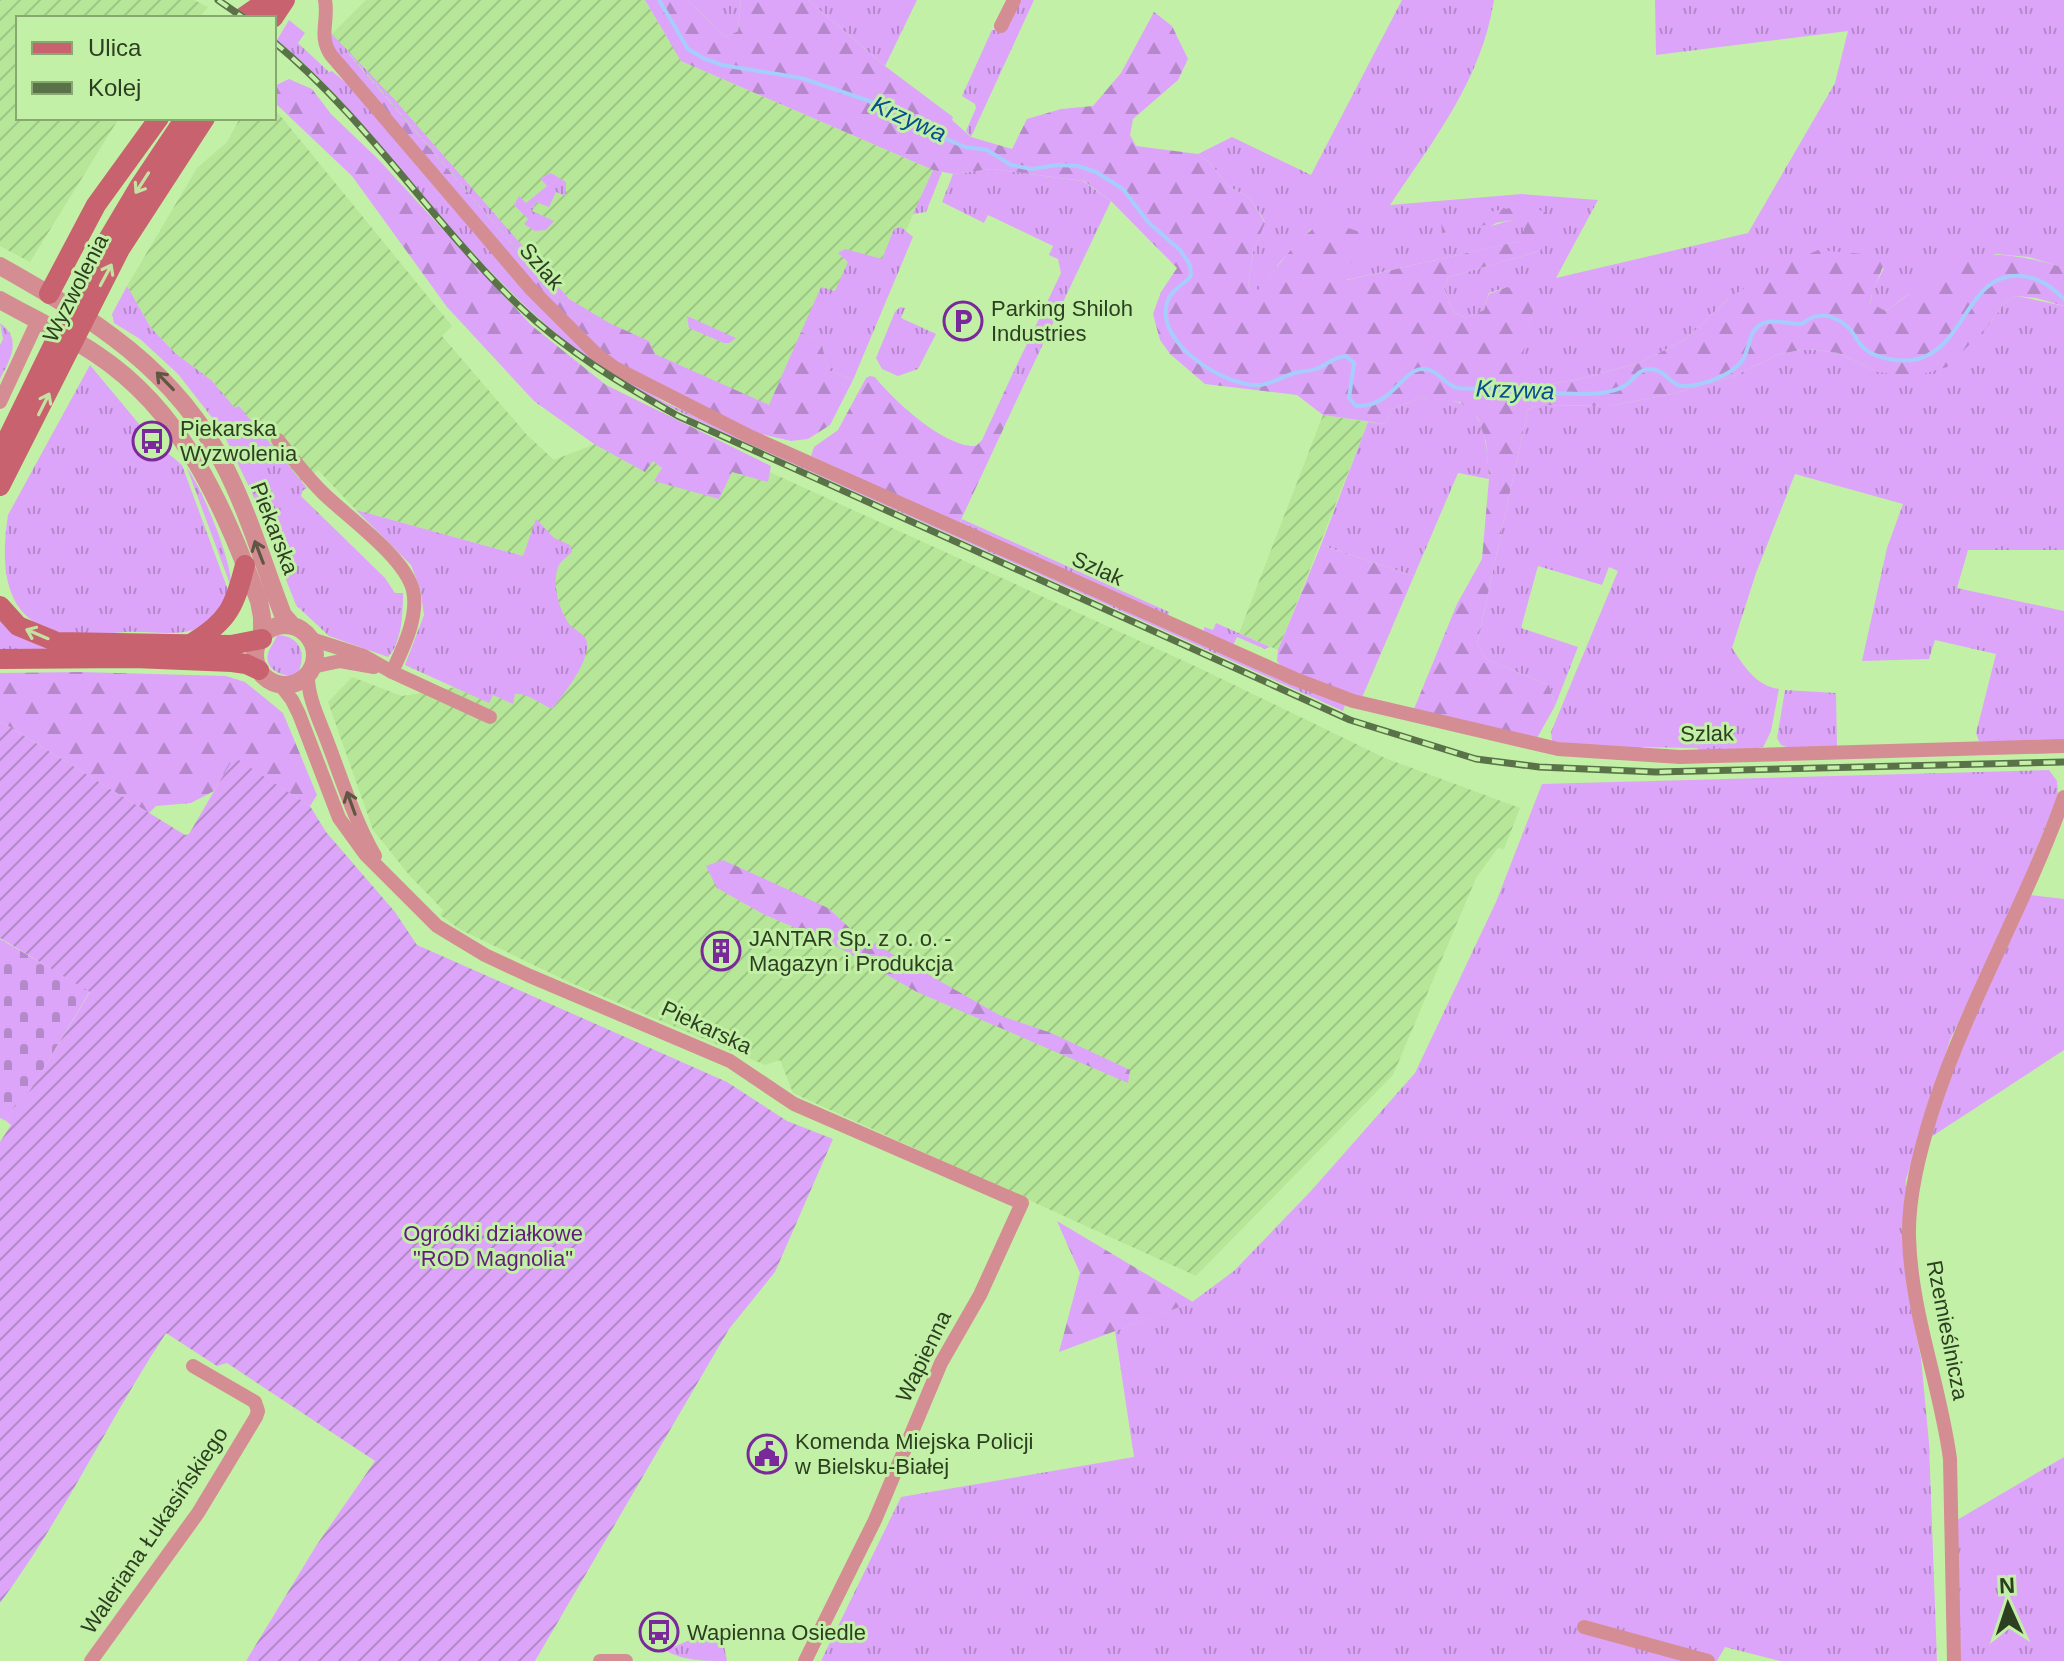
<svg xmlns="http://www.w3.org/2000/svg" width="2064" height="1661" viewBox="0 0 2064 1661" font-family="Helvetica,sans-serif">
<defs>
<pattern id="industrial-furrows" width="10" height="10" patternUnits="userSpaceOnUse" patternTransform="scale(2)"><rect width="10" height="10" fill="#b6e798"/><path d="M-1 1l2-2M0 10L10 0M9 11l2-2" fill="none" stroke="#9dc783"/></pattern>
<pattern id="grass-tufts" width="24" height="20" patternUnits="userSpaceOnUse" patternTransform="scale(2)"><rect width="24" height="20" fill="#dda5f9"/><path d="M3 7l-1-3M5 7V3M7 7l1-3M15 17l-1-3M17 17v-4M19 17l1-3" fill="none" stroke="#b488c9"/></pattern>
<pattern id="forest-firs" width="22" height="20" patternUnits="userSpaceOnUse" patternTransform="scale(2)"><rect width="22" height="20" fill="#dda5f9"/><path d="M5 1l3.5 6h-7zM16 11l3.5 6h-7z" fill="#b488c9"/></pattern>
<pattern id="cemetery-stones" width="16" height="16" patternUnits="userSpaceOnUse" patternTransform="scale(2)"><rect width="16" height="16" fill="#dda5f9"/><path d="M2 7V4a2 2 0 0 1 4 0v3zM10 15v-3a2 2 0 0 1 4 0v3z" fill="#b488c9"/></pattern>
<pattern id="garden-furrows" width="10" height="10" patternUnits="userSpaceOnUse" patternTransform="scale(2)"><rect width="10" height="10" fill="#dda5f9"/><path d="M-1 1l2-2M0 10L10 0M9 11l2-2" fill="none" stroke="#b488c9"/></pattern>
</defs>
<rect width="100%" height="100%" fill="#c3f0a7"/>
<g fill="url(#industrial-furrows)">
<polygon points="0,0 194,0 208,7 199,18 18,18 18,118 119,118 30,262 0,246"/>
<polygon points="366,0 645,0 681,61 933,170 819,426 801,436 564,310 330,36"/>
<polygon points="274,108 452,326 442,336 527,435 554,460 613,437 728,453 1197,667 1385,758 1520,808 1504,849 1498,848 1476,878 1393,1075 1196,1276 793,1093 780,1060 765,1065 569,982 461,930 440,915 443,910 410,876 373,830 328,702 352,677 402,696 463,686 523,556 356,510 318,470 286,495 235,409 211,380 175,353 151,328 127,286 197,168 227,142 240,118 274,118"/>
<polygon points="1323,415 1368,422 1278,650 1239,633"/>
</g>
<g fill="url(#grass-tufts)">
<polygon points="687,0 741,0 738,31 726,37"/>
<polygon points="808,0 917,0 885,66"/>
<polygon points="1019,0 1034,0 971,137 966,131 976,108 975,104 962,96 992,30 1005,30"/>
<path d="M1402,0H1494C1482,79 1433,141 1390,205L1522,194L1598,200L1556,278L1748,233L1835,83L1848,31L1656,55L1655,0H2064V268L2029,257L1996,254L1907,295L1886,311L1870,304L1873,290L1884,268L1729,298L1685,340L1639,363L1580,379L1527,388L1517,377L1534,307L1507,287L1489,293L1484,310L1466,318L1453,312L1444,288L1449,277L1540,251L1526,205L1491,226L1512,220L1524,228L1521,241L1346,280L1311,229L1281,261L1260,291L1248,287L1253,252L1265,222L1250,198L1228,186L1211,164L1198,154L1232,137L1311,175Z"/>
<path d="M289,20L305,33L298,43L329,72L332,71L351,87L523,290L604,366L666,403L1346,702L1343,711L722,432C682,413 641,394 603,369C551,334 505,288 463,242C402,173 348,99 277,40Z"/>
<polygon points="330,32 394,99 569,299 611,324 595,324 566,307 349,53 342,59 330,44"/>
<polygon points="992,169 1083,181 1111,201 1026,380 1013,373 1061,273 1058,259 1049,255 1053,246 988,215 984,223 942,202 953,174"/>
<polygon points="933,170 942,172 926,212 913,214"/>
<polygon points="551,173 566,182 566,196 556,192 549,207 536,202 532,211 554,221 546,230 535,231 524,224 528,219 514,205 519,196 526,203 547,186 540,178"/>
<polygon points="901,227 913,237 853,380 828,370 821,341 801,332 821,287 835,291 848,262 838,253 845,249 882,259 894,229"/>
<path d="M127,286L151,328L175,353L211,380L235,408L239,406L307,488L302,491L301,496L385,578L395,593H403C403,612 402,643 388,657L329,636L296,605L252,493L221,429L178,374L140,339L114,323L112,314Z"/>
<path d="M2017,296L2064,306V550H1968L1957,588L2064,611V741H1979L1976,733L1996,654L1935,640L1929,659L1862,661L1887,548L1903,504L1795,474L1756,573L1732,648C1744,666 1756,686 1779,689L1771,731L1764,746L1756,749L1700,751L1697,748L1642,747L1640,749L1592,748L1552,741L1551,732L1618,571L1609,567L1602,585L1538,566L1521,628L1578,647L1555,706L1549,685L1486,659L1477,644L1528,409L1540,405L1609,406L1672,394L1732,377L1779,354L1807,349L1838,353L1878,372L1988,326L2005,302Z"/>
<polygon points="900,307 905,308 901,318 936,334 918,369 898,376 882,369 876,358 895,312"/>
<polygon points="687,316 736,338 729,343 724,343 689,328"/>
<path d="M0,323C23,339 10,360 0,379V345L3,339Z"/>
<path d="M90,365L149,436L146,439L154,447L157,444L182,465L228,590C224,606 210,625 193,630C173,636 147,631 126,632C105,633 85,637 64,633C3,623 0,567 8,515Z"/>
<path d="M1419,398C1431,399 1445,399 1457,402C1487,409 1487,454 1489,479L1458,473L1414,576L1321,545L1368,422L1385,424L1392,410Z"/>
<path d="M187,468C202,488 233,563 231,587Z"/>
<path d="M356,510L523,556L536,519L554,538L570,545L572,552C568,556 562,560 559,565C551,582 559,611 570,625C576,631 586,634 587,643C589,663 564,694 552,709C541,704 525,692 515,694L513,704L493,695L489,703L405,665L424,615L420,588L411,565Z"/>
<polygon points="962,519 1169,612 1167,618 959,524"/>
<polygon points="0,619 60,650 0,651"/>
<polygon points="1216,623 1270,647 1265,649 1237,637 1232,647 1204,633 1204,627 1213,630"/>
<path d="M277,635C302,636 307,655 297,676C285,677 264,671 268,654C269,648 275,642 277,635Z"/>
<polygon points="1785,690 1836,693 1837,746 1789,748 1781,745 1777,738"/>
<polygon points="2049,770 2057,781 2058,796 2007,920 1950,1040 1906,1179 1903,1232 1907,1289 1921,1358 1929,1443 1937,1661 1780,1661 1725,1647 1717,1661 821,1661 901,1497 1134,1457 1115,1331 1192,1302 1234,1271 1310,1192 1415,1073 1496,902 1542,784"/>
<polygon points="2030,895 2064,899 2064,1050 1928,1139 1961,1046"/>
<polygon points="2064,1457 2064,1661 1959,1661 1957,1520"/>
<path d="M709,1635L724,1646L727,1661C707,1661 680,1661 666,1650L699,1636Z"/>
</g>
<g fill="url(#forest-firs)">
<path d="M645,0H687L726,37L738,31L741,0H808L885,66L953,117L952,120L971,137L1012,149L1027,119L1061,109L1093,106L1121,73L1154,12L1172,26L1188,59L1178,80L1133,119L1130,135L1136,146L1198,154L1211,164L1228,186L1250,198L1265,223L1253,252L1248,287L1260,290C1279,264 1298,237 1325,220L1363,233L1368,246L1342,273L1347,280L1520,241L1524,229L1512,220L1442,233L1441,221L1526,205L1547,213L1552,230L1540,251L1449,277L1444,288L1453,312L1466,318L1484,310L1489,294L1507,287L1526,292L1534,307L1518,377L1527,388L1580,379L1639,363L1685,340L1729,298L1768,273L1818,250L1885,256C1883,273 1873,286 1870,303L1886,311C1957,258 1974,240 2064,268V306L2036,298L2017,296L2005,302L1988,326L1947,367L1912,377L1878,372L1838,353L1807,349L1779,354L1732,377L1672,394L1609,406L1540,405L1528,409L1477,644L1486,659L1549,685L1555,706L1537,738L1414,709L1457,604L1482,559L1489,479L1486,442L1478,418L1460,402L1419,398L1392,410L1385,424L1323,415L1297,395L1205,384L1170,354L1160,340L1153,314L1161,292L1177,268L1111,201L1084,181L992,169L953,174L933,170L681,61Z"/>
<polygon points="345,53 348,53 566,307 595,324 611,324 649,341 655,354 769,405 801,332 821,341 828,370 853,380 830,425 808,439 791,441 757,433 606,356 528,277 342,59"/>
<polygon points="289,79 312,89 331,114 377,158 531,325 606,385 771,466 768,482 732,472 719,499 654,481 662,468 653,461 645,472 594,444 534,401 447,307 352,176 274,102 274,86"/>
<path d="M1013,373L1026,380L959,524L811,456L814,447L838,430L866,378L870,376L875,377C893,400 945,448 976,446L982,440Z"/>
<polygon points="1321,545 1414,576 1361,700 1282,667 1277,661 1278,650"/>
<polygon points="80,672 226,676 245,682 283,713 317,795 310,806 234,758 214,791 191,803 156,806 149,813 0,721 0,673"/>
<polygon points="723,860 828,908 854,932 1001,1016 1051,1033 1130,1070 1128,1083 917,992 829,942 763,914 717,888 706,866"/>
<polygon points="1057,1221 1193,1302 1059,1352 1080,1273"/>
</g>
<polygon fill="url(#cemetery-stones)" points="0,939 90,991 20,1108 15,1106 6,1121 0,1118"/>
<path fill="url(#garden-furrows)" d="M0,721L185,835L189,834L234,757L310,806L326,832L395,912L417,945L727,1082L787,1121L833,1139L775,1272L729,1329L535,1661H246L316,1546L375,1461L227,1363L217,1366L166,1333C108,1421 63,1518 0,1603V1142L11,1125L6,1121L15,1105L20,1107L90,992L0,938Z"/>
<g fill="none" stroke-linecap="round" stroke-linejoin="round">
<path stroke="#a6cdfc" stroke-width="4" d="M659,0L688,49L703,58L722,65L801,78L899,111L930,132L965,147L987,150L1011,165L1032,169L1058,165L1078,166L1096,172L1123,189L1148,222L1180,250L1190,265L1191,276C1183,285 1170,291 1167,303C1155,343 1225,387 1259,385C1271,384 1283,377 1294,373C1302,371 1311,371 1319,368C1329,363 1334,357 1346,356L1354,363L1349,398L1356,406C1391,408 1402,370 1422,369C1438,368 1443,385 1458,388C1469,390 1482,387 1494,388C1512,391 1530,393 1548,393C1571,393 1606,398 1626,385C1635,379 1638,369 1650,369C1666,369 1671,388 1686,386C1703,385 1730,376 1741,362C1750,352 1747,333 1760,325C1771,318 1790,324 1802,324C1818,310 1835,315 1850,329C1855,335 1858,344 1865,349C1877,359 1902,363 1918,359C1967,346 1967,271 2022,276C2040,278 2052,287 2064,299"/>
<g stroke="#d48e93" stroke-width="14">
<path d="M325,0C329,21 318,36 331,55L530,288L595,353L615,368L751,437L1295,679L1353,701L1558,749L1680,757L2064,746"/>
<polyline points="1001,26 1014,0"/>
<polyline points="0,402 38,320"/>
<path d="M278,440C292,458 306,476 322,492C347,517 404,556 413,590C419,617 403,648 392,672"/>
<polyline points="311,639 364,656 392,672 490,717"/>
<polyline points="312,667 340,661 374,667"/>
<path d="M308,674C307,698 321,723 329,746C343,783 355,821 375,856"/>
<polyline points="282,687 292,700 299,714 339,818 365,854 437,926 485,955 530,976 730,1061 794,1104 1022,1203 980,1295 941,1363 875,1520 805,1661"/>
<polyline points="1584,1627 1708,1661"/>
<polyline points="91,1661 198,1513 256,1417 258,1411 255,1402 193,1366"/>
<polyline points="600,1661 626,1661"/>
<path d="M1954,1661L1950,1459C1940,1384 1911,1313 1909,1237C1908,1196 1920,1151 1932,1112C1967,1003 2026,904 2064,797"/>
</g>
<g stroke="#d48e93" stroke-width="18">
<path d="M0,266C92,318 176,369 225,467C249,514 264,566 283,615L290,623"/>
<path d="M0,300C32,318 66,334 96,354C184,412 223,506 259,601L262,617V639"/>
<circle cx="285" cy="655" r="30"/>
</g>
<g stroke="#c8626e" stroke-width="20">
<polyline points="242,18 265,2"/>
<polyline points="273,18 285,0"/>
<polyline points="49,294 96,205 159,118"/>
<polyline points="0,454 91,268 139,187 185,118"/>
<polyline points="0,486 120,249 205,118"/>
<polyline points="0,606 18,626 57,642 231,645 262,639"/>
<path d="M192,643C229,621 235,605 245,565"/>
<polyline points="0,659 134,658 232,662 246,664 259,670"/>
</g>
<defs>
<g id="rail">
<polyline points="218,0 244,18"/>
<path d="M274,42C366,118 432,222 518,305C566,351 621,384 678,416L1350,720L1476,759L1539,767L1656,772L2064,762"/>
</g>
</defs>
<use href="#rail" stroke="#597248" stroke-width="7"/>
<use href="#rail" stroke="#c3f0a7" stroke-width="4" stroke-dasharray="12" stroke-linecap="butt"/>
</g>
<defs><path id="oneway-shaft" d="M-6 0H5M1.5-3L5.5 0L1.5 3" fill="none" stroke-width="1.6" stroke-linecap="round" stroke-linejoin="round" transform="scale(2)"/></defs>
<g stroke="#c4e2a1">
<use href="#oneway-shaft" transform="translate(142 183) rotate(123)"/>
<use href="#oneway-shaft" transform="translate(106 275) rotate(-62)"/>
<use href="#oneway-shaft" transform="translate(44 404) rotate(-63)"/>
<use href="#oneway-shaft" transform="translate(37 634) rotate(-157)"/>
</g>
<g stroke="#5f5743">
<use href="#oneway-shaft" transform="translate(165 381) rotate(-134)"/>
<use href="#oneway-shaft" transform="translate(259 552) rotate(-111)"/>
<use href="#oneway-shaft" transform="translate(351 803) rotate(-110)"/>
</g>
<defs>
<symbol id="parking-ring" viewBox="-11 -11 22 22"><circle r="9.5" fill="#c3f0a7" stroke="#79299a" stroke-width="1.5"/><path d="M-3.5-5.5H1a3.5 3.5 0 0 1 0 7H-1V5.5H-3.5ZM-1-3.4V-.6H.8a1.4 1.4 0 0 0 0-2.8Z" fill="#79299a"/></symbol>
<symbol id="bus-ring" viewBox="-11 -11 22 22"><circle r="9.5" fill="#c3f0a7" stroke="#79299a" stroke-width="1.5"/><path d="M-5-6H5V4H4V6H2V4H-2V6H-4V4H-5ZM-3.5-4V0h7V-4ZM-3.5 1.2v1.5H-2V1.2ZM2 1.2v1.5H3.5V1.2Z" fill="#79299a"/></symbol>
<symbol id="building-ring" viewBox="-11 -11 22 22"><circle r="9.5" fill="#c3f0a7" stroke="#79299a" stroke-width="1.5"/><path d="M-4-6H4V6H1V3H-1V6H-4ZM-2.5-4.3h1.7v1.8h-1.7ZM.8-4.3h1.7v1.8H.8ZM-2.5-1h1.7V.8h-1.7ZM.8-1h1.7V.8H.8Z" fill="#79299a"/></symbol>
<symbol id="civic-ring" viewBox="-11 -11 22 22"><circle r="9.5" fill="#c3f0a7" stroke="#79299a" stroke-width="1.5"/><path d="M-.6-6.5H3V-4.5H.6V-3L4-1V1h2V6H-6V1h2V-1L-.6-3ZM-1.2 2.5V6h2.4V2.5Z" fill="#79299a"/></symbol>
</defs>
<g fill-rule="evenodd">
<use href="#parking-ring" x="941" y="299" width="44" height="44"/>
<use href="#bus-ring" x="130" y="419" width="44" height="44"/>
<use href="#building-ring" x="699" y="929" width="44" height="44"/>
<use href="#civic-ring" x="745" y="1432" width="44" height="44"/>
<use href="#bus-ring" x="637" y="1610" width="44" height="44"/>
</g>
<g text-anchor="middle" stroke-width="6" stroke-linejoin="round" paint-order="stroke">
<g font-size="22" fill="#2d3f21" stroke="#c3f0a7">
<text transform="translate(542 266) rotate(49)" y="8">Szlak</text>
<text transform="translate(75 288) rotate(-63)" y="8">Wyzwolenia</text>
<text transform="translate(275 528) rotate(69)" y="8">Piekarska</text>
<text transform="translate(1098 568) rotate(24)" y="8">Szlak</text>
<text transform="translate(1707 733) rotate(-1)" y="8">Szlak</text>
<text transform="translate(707 1027) rotate(25)" y="8">Piekarska</text>
<text transform="translate(1948 1330) rotate(79)" y="8">Rzemieślnicza</text>
<text transform="translate(923 1356) rotate(-64)" y="8">Wapienna</text>
<text transform="translate(154 1530) rotate(-56)" y="8">Waleriana Łukasińskiego</text>
</g>
<g font-size="22" fill="#2d3f21" stroke="#c3f0a7" text-anchor="start">
<text x="991" y="316">Parking Shiloh<tspan x="991" dy="25">Industries</tspan></text>
<text x="180" y="436">Piekarska<tspan x="180" dy="25">Wyzwolenia</tspan></text>
<text x="749" y="946">JANTAR Sp. z o. o. -<tspan x="749" dy="25">Magazyn i Produkcja</tspan></text>
<text x="795" y="1449">Komenda Miejska Policji<tspan x="795" dy="25">w Bielsku-Białej</tspan></text>
<text x="687" y="1640">Wapienna Osiedle</text>
</g>
<g font-size="22" fill="#631d7f" stroke="#c3f0a7">
<text x="493" y="1241">Ogródki działkowe<tspan x="493" dy="25">"ROD Magnolia"</tspan></text>
</g>
<g font-size="24" font-style="italic" fill="#084d91" stroke="#c3f0a7">
<text transform="translate(909 119) rotate(24)" y="8">Krzywa</text>
<text transform="translate(1515 390) rotate(2)" y="8">Krzywa</text>
</g>
</g>
<rect x="16" y="16" width="260" height="104" fill="#c3f0a7" stroke="#87a971" stroke-width="2"/>
<rect x="32" y="42" width="40" height="12" fill="#c8626e" stroke="#87a971" stroke-width="2"/>
<text x="88" y="56" font-size="24" fill="#2d3f21">Ulica</text>
<rect x="32" y="82" width="40" height="12" fill="#597248" stroke="#87a971" stroke-width="2"/>
<text x="88" y="96" font-size="24" fill="#2d3f21">Kolej</text>
<g transform="translate(2008 1605) rotate(357)" stroke="#c3f0a7" stroke-width="6" paint-order="stroke">
<path d="M0-6L14 30L0 20L-14 30Z" fill="#2d3f21"/>
<text y="-12" font-size="22" font-weight="bold" text-anchor="middle" fill="#2d3f21">N</text>
</g>
</svg>
